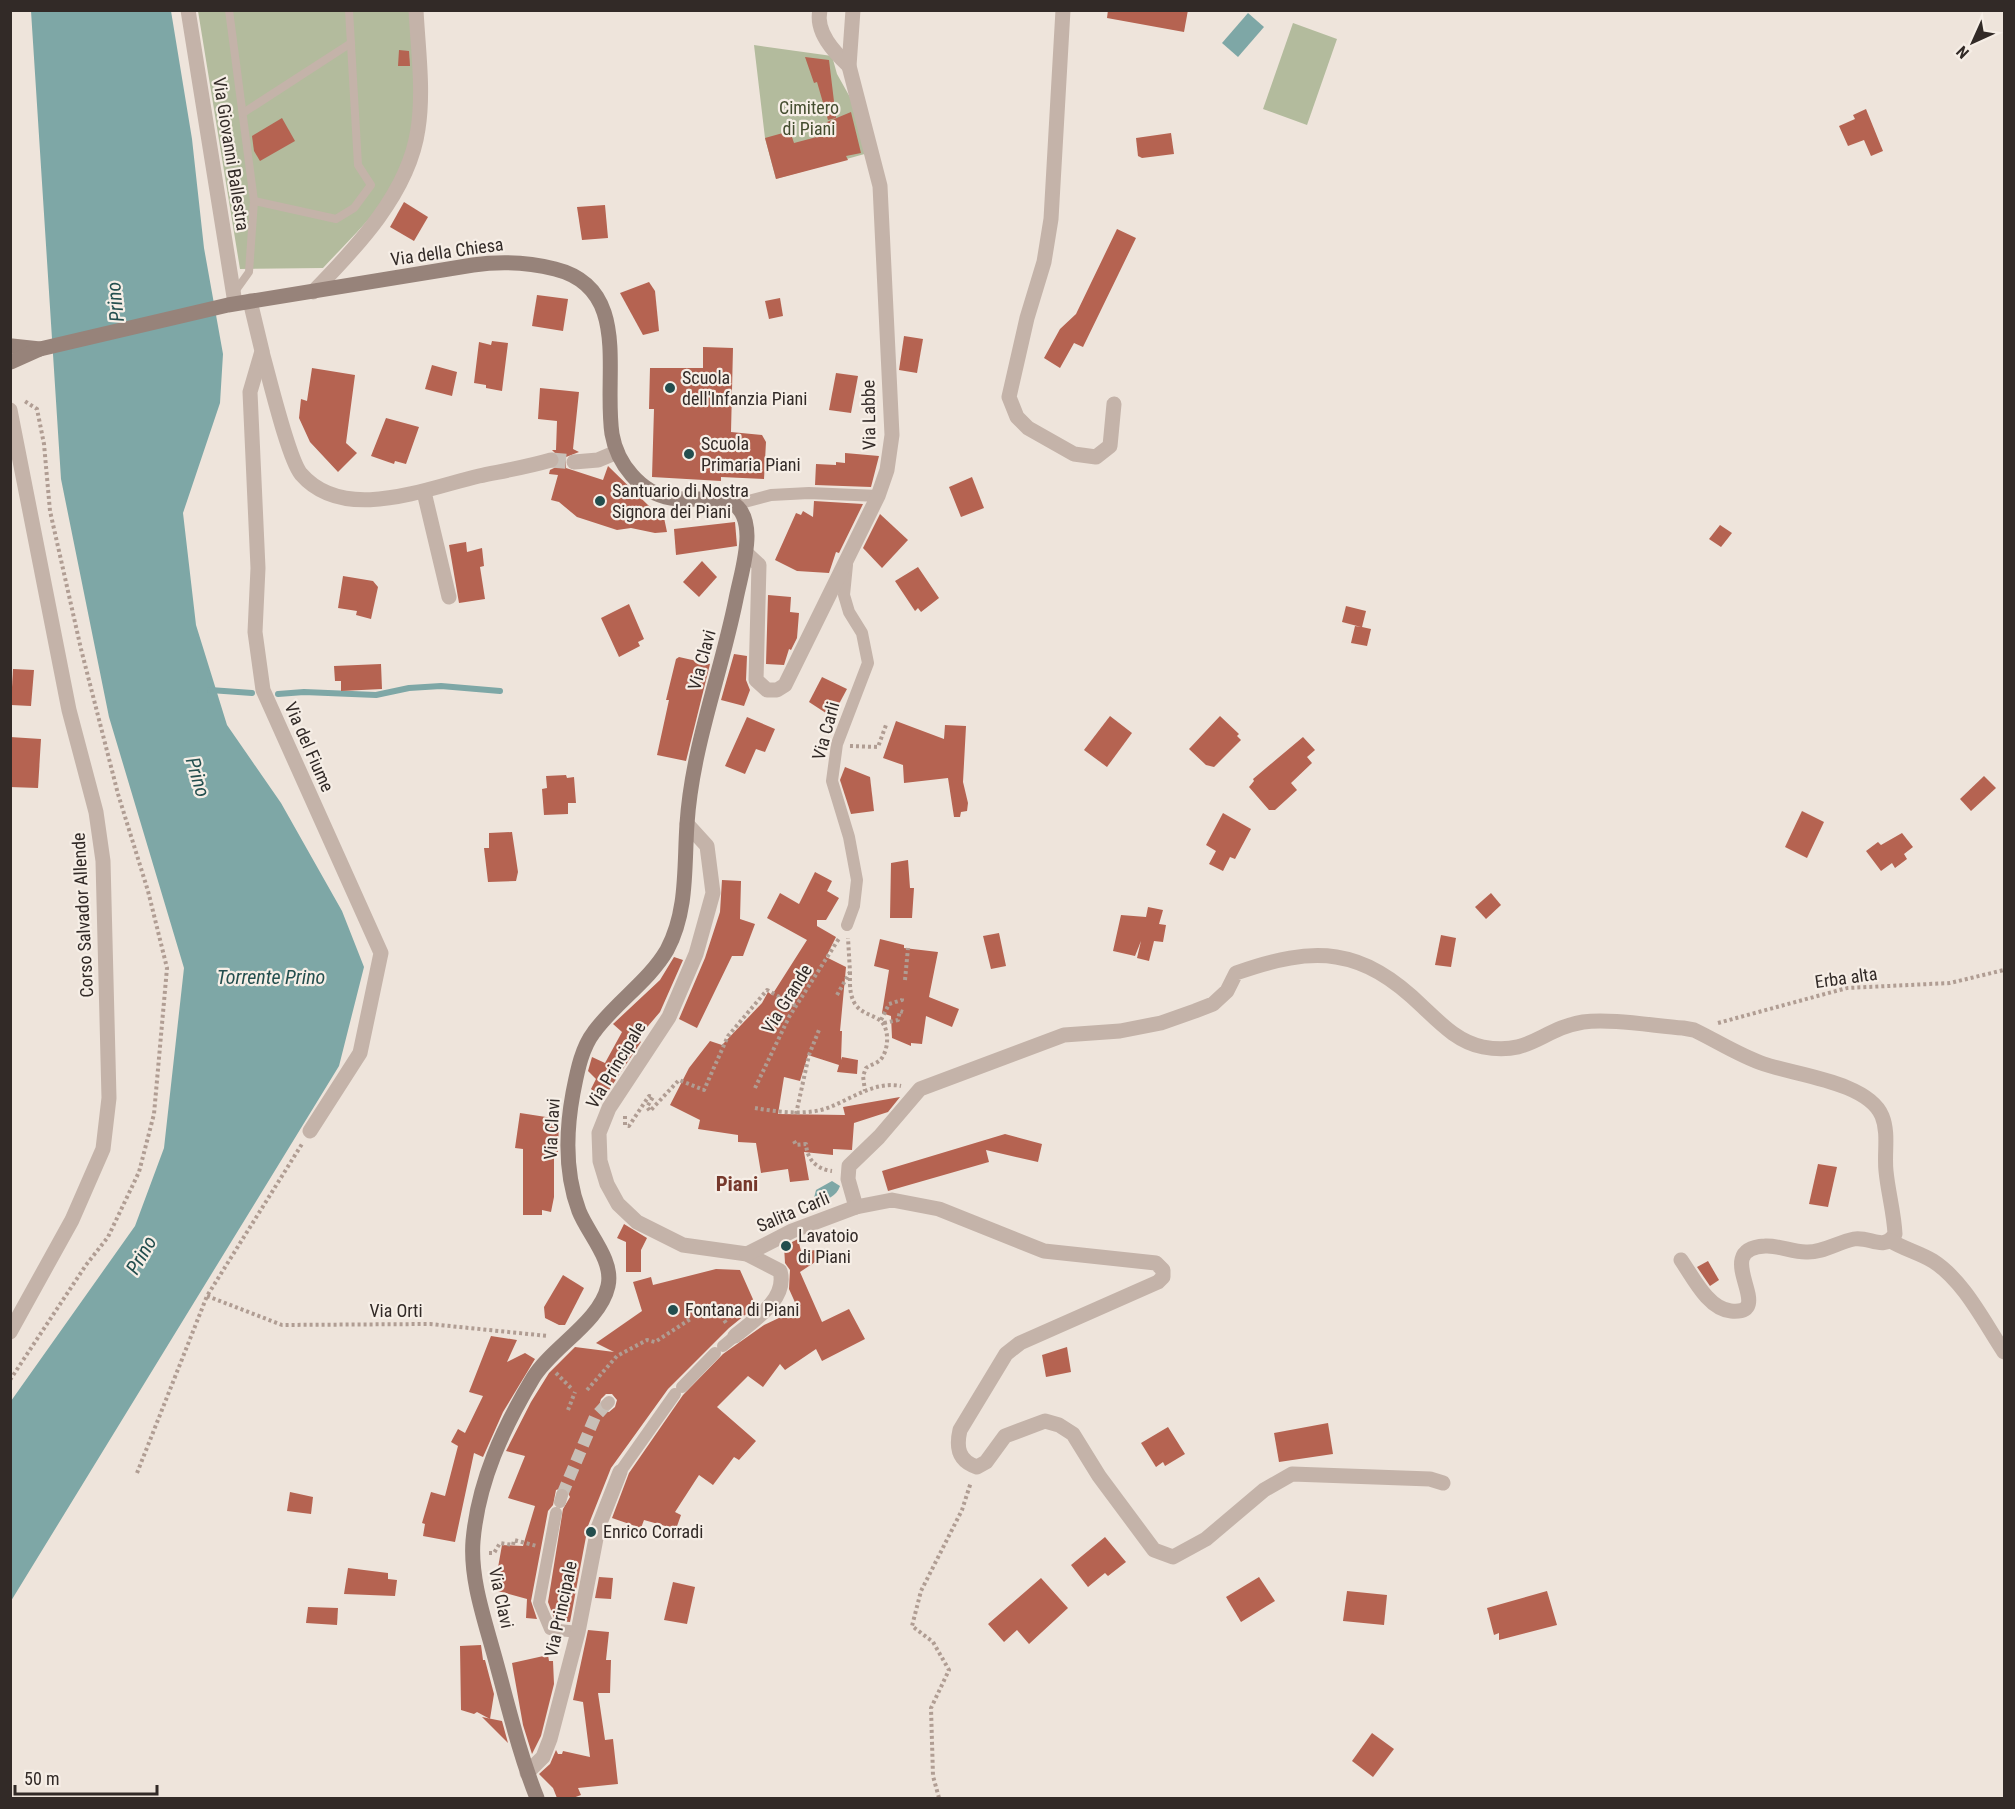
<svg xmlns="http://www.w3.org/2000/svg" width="2015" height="1809" viewBox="0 0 2015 1809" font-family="'Roboto Condensed',sans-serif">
<rect width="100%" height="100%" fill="#eee4db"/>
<g fill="#b3bb9d">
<path d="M198,11H412C418,66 421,142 390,191C372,219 346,243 323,268L240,269Z"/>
<polygon points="1293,23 1337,39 1307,125 1263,109"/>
<polygon points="754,45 832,56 837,74 851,99 868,153 776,179 765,138"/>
</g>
<g fill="#7ea7a6">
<polygon points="31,11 171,11 192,139 204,248 223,354 220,403 183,513 196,625 227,725 281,803 342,911 364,967 339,1066 11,1601 11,1401 135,1226 164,1148 184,968 109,717 61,479"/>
<polygon points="1248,13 1264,27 1238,57 1222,43"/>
<path d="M832,1181L840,1186C836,1197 828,1199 817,1202L814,1198L816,1190Z"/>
</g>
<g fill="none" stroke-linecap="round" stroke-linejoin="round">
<g stroke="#7ea7a6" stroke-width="6">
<polyline points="210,690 252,693"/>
<polyline points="278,694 304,692 376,695 409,688 441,686 500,691"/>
</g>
</g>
<g fill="#b56351" fill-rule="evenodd">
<polygon points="1108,10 1188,10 1184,32 1107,18"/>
<polygon points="399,50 409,51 410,66 398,66"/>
<polygon points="805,57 829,60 836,118 828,120 817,82 814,83"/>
<polygon points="1866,109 1883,151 1871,156 1864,140 1848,146 1839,126 1855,119 1853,115"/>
<polygon points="851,112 861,153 846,156 848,160 776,179 765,138 790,131 794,143 832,133 827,122"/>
<polygon points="282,118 295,141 260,161 254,151 252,136"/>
<polygon points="1171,133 1174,154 1142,158 1138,156 1136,138"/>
<polygon points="404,202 428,217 414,241 390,227"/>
<polygon points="605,205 608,238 582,240 577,207"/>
<polygon points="1117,229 1136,238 1083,347 1074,343 1060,368 1044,358 1060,329 1076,314"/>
<polygon points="649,282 655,291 659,331 643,335 620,293"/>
<polygon points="537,295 568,299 563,331 532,326"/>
<polygon points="780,298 783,316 769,319 765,301"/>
<polygon points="904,336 923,339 917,373 899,370"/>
<polygon points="492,341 508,343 502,391 486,388 486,385 474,383 479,342 491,345"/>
<polygon points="703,347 733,348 731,432 762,435 766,442 764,479 721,477 721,481 652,477 654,409 649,409 650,368 703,368"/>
<polygon points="432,365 457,372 452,396 425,389"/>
<polygon points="312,368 355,375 346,443 357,453 338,472 310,442 299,418 301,399 307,401"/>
<polygon points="836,373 858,376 851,413 829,410"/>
<polygon points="540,388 579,392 573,449 579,452 566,457 566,468 603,480 608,466 649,506 663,513 667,532 655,533 631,528 617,530 577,517 559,502 551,500 558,475 549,474 550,470 558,466 560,458 552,450 556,450 557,421 538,419"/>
<polygon points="386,418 419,427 406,464 395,461 394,464 371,456"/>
<polygon points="845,453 879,456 871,487 815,485 816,464 836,465 836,462 845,463"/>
<polygon points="972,477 984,508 961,517 949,487"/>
<polygon points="814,501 863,504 839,553 836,552 829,573 797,571 775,560 796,513 801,515 803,511 813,517"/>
<polygon points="880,514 908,540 882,568 863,548"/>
<polygon points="735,522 737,546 676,555 674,529"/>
<polygon points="1720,525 1732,533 1721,547 1709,539"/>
<polygon points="466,542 467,552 482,548 484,566 480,567 485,599 459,603 449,545"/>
<polygon points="702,561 717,577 699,597 683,582"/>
<polygon points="918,567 939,598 921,612 918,608 915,611 895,581"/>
<polygon points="343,576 373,581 378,587 371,619 356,615 357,611 338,608"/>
<polygon points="768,595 791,597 790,612 799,613 797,638 791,650 789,649 784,665 766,664"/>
<polygon points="629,604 644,639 638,642 640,646 619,657 601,618"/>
<polygon points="1346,606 1366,611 1362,627 1371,629 1367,646 1351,643 1355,626 1361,627 1342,622"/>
<polygon points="734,654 747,656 746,680 750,690 744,706 721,700"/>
<polygon points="679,657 710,664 686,761 657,755 669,700 666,700 676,659"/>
<polygon points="381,664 382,689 341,691 341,681 335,681 334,666"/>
<polygon points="13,669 34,670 31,706 11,705"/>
<polygon points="822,677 847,689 832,717 809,702"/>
<polygon points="1110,716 1132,733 1107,767 1084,750"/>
<polygon points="1220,716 1239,734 1237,736 1241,740 1214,767 1206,765 1189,749"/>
<polygon points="747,717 775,729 765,752 756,749 745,774 725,766"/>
<polygon points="896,721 944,739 945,725 966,726 963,782 968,803 967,811 961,812 960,817 954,817 948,778 904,783 903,765 883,758"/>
<polygon points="10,737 41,739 38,788 10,787"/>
<polygon points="1303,737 1315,750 1307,757 1312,763 1291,783 1297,790 1275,810 1269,810 1249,787 1254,781 1253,779"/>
<polygon points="845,767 870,777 874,811 851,814 840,780"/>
<polygon points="566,775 567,778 574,777 576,803 568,803 568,814 544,815 542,789 547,788 546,776"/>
<polygon points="1984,776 1996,788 1971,811 1960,799"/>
<polygon points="1802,811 1824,822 1807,858 1785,847"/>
<polygon points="1223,813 1251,829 1235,859 1230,857 1223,871 1209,864 1216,851 1206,845"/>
<polygon points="512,832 518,872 516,881 488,882 484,848 489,848 489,833"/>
<polygon points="1902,833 1913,847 1904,854 1907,859 1895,868 1892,863 1881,871 1866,851 1878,842 1881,845"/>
<polygon points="908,860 910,888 914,888 912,918 890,918 891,863"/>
<polygon points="815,872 832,881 827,891 839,898 826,920 817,920 817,926 836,937 826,957 846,967 840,1031 842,1031 841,1060 842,1057 858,1060 857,1074 837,1072 839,1065 808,1055 800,1081 784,1077 778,1114 845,1115 843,1107 900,1097 888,1112 854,1123 852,1150 833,1149 833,1155 804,1152 809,1180 790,1182 788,1169 761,1173 756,1143 738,1142 738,1135 698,1129 700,1120 670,1105 689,1068 710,1041 722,1045 762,1003 768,992 772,995 807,940 767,918 780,893 799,904"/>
<polygon points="722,880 741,881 740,919 755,924 743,956 732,956 697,1028 679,1019 705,958 720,912"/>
<polygon points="1491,893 1501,905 1486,919 1475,907"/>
<polygon points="1148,907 1163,910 1159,924 1166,925 1163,942 1154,941 1149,961 1137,958 1141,941 1135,956 1113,951 1121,915 1146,917"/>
<polygon points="999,933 1006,966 991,969 983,936"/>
<polygon points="1441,935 1456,938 1451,967 1435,965"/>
<polygon points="880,939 904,945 904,948 938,952 929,997 959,1009 952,1027 926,1016 922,1044 911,1043 911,1046 892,1038 891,1016 882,1013 889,970 874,966"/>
<polygon points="674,957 683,960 660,1012 637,1039 641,1042 603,1099 591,1089 596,1079 588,1071 592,1057 605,1063 622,1032 613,1024 660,980"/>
<polygon points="520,1113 559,1119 558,1152 554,1151 554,1197 551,1212 542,1210 542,1215 523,1215 523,1149 515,1148"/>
<polygon points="1005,1134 1042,1144 1038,1162 986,1150 989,1162 888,1191 882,1171"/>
<polygon points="1818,1164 1837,1167 1828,1207 1809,1204"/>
<polygon points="624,1224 647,1238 641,1250 641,1272 626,1272 626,1242 617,1238"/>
<polygon points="798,1239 801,1251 817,1250 815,1262 800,1272 822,1322 849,1309 865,1339 822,1361 816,1349 785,1370 780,1364 763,1387 748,1376 717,1407 756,1441 739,1460 734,1457 713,1485 699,1475 675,1512 681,1515 676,1529 644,1520 641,1528 612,1518 629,1473 683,1395 723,1354 764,1325 798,1309 789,1289 790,1270 785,1263 784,1246"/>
<polygon points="1708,1261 1719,1280 1710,1286 1697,1267"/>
<path d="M716,1269L740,1270L756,1306L729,1328L668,1389L611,1468L588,1526L570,1622L555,1621L548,1602L563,1509L570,1497L565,1487L556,1490L553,1505L548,1511L531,1601L537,1619L526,1618L527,1599L494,1590L502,1545L523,1546L535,1506L508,1498L525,1456L506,1451L531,1402L549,1373L575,1347L614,1352L596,1343L642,1311L633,1282L651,1277L653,1285ZM606,1394H612L617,1400L615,1407L609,1412L602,1410L599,1406L601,1399Z"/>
<polygon points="563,1275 584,1288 565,1325 559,1325 545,1318 544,1307"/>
<polygon points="491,1336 517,1340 507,1362 525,1353 535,1359 503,1412 483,1457 474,1453 455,1542 423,1536 425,1524 422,1523 431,1492 445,1496 458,1446 451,1442 458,1429 465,1433 483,1396 469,1392"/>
<polygon points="1067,1347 1071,1372 1046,1377 1042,1355"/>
<polygon points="1328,1423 1333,1454 1279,1462 1274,1433"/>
<polygon points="1168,1427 1185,1454 1165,1466 1163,1462 1156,1467 1141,1443"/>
<polygon points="290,1492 313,1497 311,1514 287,1511"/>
<polygon points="1105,1537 1126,1562 1108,1576 1105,1573 1088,1587 1071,1565"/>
<polygon points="348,1568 388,1573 388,1579 397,1580 395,1596 344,1594"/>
<polygon points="599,1577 613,1578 611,1599 595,1598"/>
<polygon points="1259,1577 1275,1601 1241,1622 1226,1597"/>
<polygon points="1041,1578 1068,1608 1029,1644 1017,1630 1004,1642 988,1624"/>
<polygon points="673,1582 695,1587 687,1624 664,1620"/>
<polygon points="1347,1591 1387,1595 1384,1625 1343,1621"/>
<polygon points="1547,1591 1557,1625 1499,1640 1499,1633 1494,1635 1487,1608"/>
<polygon points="308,1607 338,1608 337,1625 306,1623"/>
<polygon points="588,1630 609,1632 606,1660 611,1660 610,1693 598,1693 605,1740 613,1739 618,1784 578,1788 581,1795 573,1798 557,1798 553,1788 539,1774 550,1764 556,1750 558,1754 562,1754 563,1751 590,1757 583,1702 573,1700"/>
<polygon points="481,1645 483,1660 485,1660 494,1694 490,1719 477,1712 474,1714 461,1710 460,1646"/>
<polygon points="548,1655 549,1661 553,1661 554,1684 541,1736 532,1754 523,1725 512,1663"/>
<polygon points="482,1717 502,1721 508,1743"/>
<polygon points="1372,1733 1394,1749 1373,1777 1352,1761"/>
</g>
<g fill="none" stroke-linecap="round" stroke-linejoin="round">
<polyline stroke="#c8bfb7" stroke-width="12" stroke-dasharray="12 6" stroke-linecap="butt" points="562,1495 595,1417 607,1404"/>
<polyline stroke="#c8bfb7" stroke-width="15" stroke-dasharray="15 8" stroke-linecap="butt" points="551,460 574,462"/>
<g stroke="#b09d93" stroke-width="4" stroke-dasharray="3 3" stroke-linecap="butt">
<polyline points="850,746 878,747 886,725"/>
<path d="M850,972C850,983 849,994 855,1004C861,1013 870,1014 878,1019C891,1026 889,1053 879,1061C875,1064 870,1065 866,1068L863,1076L865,1091"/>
<polyline points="905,980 908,948"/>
<polyline points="837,995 850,972 848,938"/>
<polyline points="881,1020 889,1004 902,1000 902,996"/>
<polyline points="884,1023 898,1020 900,1011 903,1012"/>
<polyline points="1718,1023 1847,988 1950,983 2004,970"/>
<polyline points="755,1088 789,1017 840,937"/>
<path d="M755,1108C778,1112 808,1116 830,1107C853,1098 875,1081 901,1086"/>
<polyline points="796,1114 809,1055 819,1030"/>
<polyline points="625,1116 625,1125 629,1126 649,1096 653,1097 647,1107 650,1111 679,1080 704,1090 728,1036 767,990 796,1006"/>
<path d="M794,1141L796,1145L806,1144C807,1159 816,1169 832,1171"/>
<polyline points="207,1296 282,1325 430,1324 548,1336"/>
<polyline points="704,1317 720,1314 726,1323"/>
<polyline points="556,1373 571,1388"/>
<polyline points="10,1380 86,1265 108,1237 139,1172 154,1114 167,968 148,891 118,794 81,649 50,511 44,444 37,409 23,400"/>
<polyline points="587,1390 617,1356 647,1340 655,1342 692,1318"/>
<polyline points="568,1410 575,1392"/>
<polyline points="137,1473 207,1296 302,1144"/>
<polyline points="489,1553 494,1553 500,1543 513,1545 514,1540 537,1546"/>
<polyline points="939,1798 933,1776 931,1708 949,1670 933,1642 912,1626 921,1591 962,1510 971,1482"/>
</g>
<g stroke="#c4b3a9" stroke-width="8">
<polyline points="229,10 254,201 249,272 234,293"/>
<polyline points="243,113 351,43"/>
<polyline points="254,201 336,219 354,208 371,185 358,165 349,10"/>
</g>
<g stroke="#c4b3a9" stroke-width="12">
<polyline points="737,504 771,495 809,493 878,496"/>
<polyline points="847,925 854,906 857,880 849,837 832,781 837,744 868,663 862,633 849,612 844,595 847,565"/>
<polyline points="723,1346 735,1336"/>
<polyline points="682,1387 715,1353"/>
<polyline points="607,1404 609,1402"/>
<polyline points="620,1472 675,1394"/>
<polyline points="560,1502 562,1495"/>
<polyline points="556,1513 539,1603 550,1629 578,1632"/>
</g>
<g stroke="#c4b3a9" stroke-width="15">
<polyline points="188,10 235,303"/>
<path d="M820,10C815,32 834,52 849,66"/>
<polyline points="1063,10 1051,219 1044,262 1027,318 1009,397 1017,417 1028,428 1074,454 1096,457 1110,446 1114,404"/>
<path d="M313,292C356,248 409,193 418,129C424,91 418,49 416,10"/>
<polyline points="250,301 262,351 250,392 258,568 255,632 263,690 381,953 360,1053 310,1131"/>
<path d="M262,352C269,376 288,458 301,474C344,524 427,488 479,476C503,471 527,467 551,460"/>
<polyline points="574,462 598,460 617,452"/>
<polyline points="424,492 449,597"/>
<polyline points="746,553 759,565 756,680 767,690 777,690 785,685 878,496 887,470 892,435 880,186 849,66 853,10"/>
<path d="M687,824L707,846L713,893L696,954L669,1017L609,1108L599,1133L600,1161L607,1184L618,1204L637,1222L683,1245L747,1254L780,1271C788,1299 754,1320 735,1336"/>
<path d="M856,1207L848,1179L849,1166L879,1137L920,1089L1064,1035L1120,1031L1161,1023L1195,1011L1213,1004L1227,991L1236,973C1315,945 1362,947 1423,1007C1441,1024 1458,1042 1483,1047C1531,1056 1541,1029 1583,1022C1609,1018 1655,1026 1683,1028L1694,1030C1717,1041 1740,1056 1764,1064C1795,1075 1868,1082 1882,1116C1889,1133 1884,1153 1886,1171C1888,1192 1894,1213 1895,1234C1884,1252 1870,1236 1854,1239C1838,1242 1822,1253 1806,1252C1792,1252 1778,1245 1765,1246C1708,1249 1779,1315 1731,1311C1708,1309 1693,1277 1681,1260"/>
<path d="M1891,1241C1904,1249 1920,1253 1933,1261C1964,1281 1984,1322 2004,1352"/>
<path d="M747,1254L792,1231L856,1207L892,1200L939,1209L1044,1251L1156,1263L1163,1270V1277L1158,1282L1020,1343L1006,1354L960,1430C956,1447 958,1461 977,1467L986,1462L1005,1436L1045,1421L1059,1425L1073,1434L1099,1476L1154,1550L1173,1557L1206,1539L1264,1490L1292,1474L1430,1479L1443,1483"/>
<polyline points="527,1773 543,1757 550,1739 578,1632 598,1528 620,1472"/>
</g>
<polyline stroke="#c4b3a9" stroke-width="15" points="10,410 69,710 96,812 103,861 109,1098 103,1149 72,1220 10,1332"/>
<g stroke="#97837a" stroke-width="15">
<path d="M12,346L40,349L228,305L473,265C501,261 527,262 555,269C632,288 603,374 612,434C617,463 640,493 671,498C704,504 746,484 747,536C747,557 740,579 736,599C721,674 692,747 687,824C684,866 688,911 667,950C649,981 615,1003 594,1032C581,1049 577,1073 573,1093C566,1131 565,1174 579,1211C588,1234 614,1260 608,1286C600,1322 552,1347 533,1378C503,1428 478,1482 473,1541C470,1579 485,1621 495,1658C508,1705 519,1753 537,1798"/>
<polyline points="11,362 40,349"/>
</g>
</g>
<g fill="#234e4e" stroke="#f6eee6" stroke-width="2">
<circle cx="670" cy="388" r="6"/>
<circle cx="689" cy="454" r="6"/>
<circle cx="600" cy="501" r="6"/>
<circle cx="786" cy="1246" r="6"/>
<circle cx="673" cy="1310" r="6"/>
<circle cx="591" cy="1532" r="6"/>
</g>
<g text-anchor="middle" stroke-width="4.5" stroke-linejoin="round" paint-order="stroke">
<g font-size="18" fill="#444d2f" stroke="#f6eee6">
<text x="809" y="114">Cimitero<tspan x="809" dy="21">di Piani</tspan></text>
</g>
<g font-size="18" fill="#322a27" stroke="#f6eee6">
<text transform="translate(231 154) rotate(81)" y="6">Via Giovanni Ballestra</text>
<text transform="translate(447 252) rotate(-8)" y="6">Via della Chiesa</text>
<text transform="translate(869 415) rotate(-91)" y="6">Via Labbe</text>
<text transform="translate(702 660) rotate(-75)" y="6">Via Clavi</text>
<text transform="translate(826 731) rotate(-75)" y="6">Via Carli</text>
<text transform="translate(309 747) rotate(66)" y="6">Via del Fiume</text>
<text transform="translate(83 915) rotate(-93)" y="6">Corso Salvador Allende</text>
<text transform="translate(1846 978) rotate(-8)" y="6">Erba alta</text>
<text transform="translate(787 999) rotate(-58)" y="6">Via Grande</text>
<text transform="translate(616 1065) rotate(-59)" y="6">Via Principale</text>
<text transform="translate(552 1129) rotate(-87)" y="6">Via Clavi</text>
<text transform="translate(793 1212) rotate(-23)" y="6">Salita Carli</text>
<text x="396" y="1317">Via Orti</text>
<text transform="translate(501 1598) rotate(78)" y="6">Via Clavi</text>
<text transform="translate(561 1609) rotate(-78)" y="6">Via Principale</text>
</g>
<g font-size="18" fill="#322a27" stroke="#f6eee6" text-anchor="start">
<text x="682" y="384">Scuola<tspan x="682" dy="21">dell'Infanzia Piani</tspan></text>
<text x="701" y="450">Scuola<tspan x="701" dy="21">Primaria Piani</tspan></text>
<text x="612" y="497">Santuario di Nostra<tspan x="612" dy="21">Signora dei Piani</tspan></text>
<text x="798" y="1242">Lavatoio<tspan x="798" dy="21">di Piani</tspan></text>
<text x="685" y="1316">Fontana di Piani</text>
<text x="603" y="1538">Enrico Corradi</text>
</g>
<g font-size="20" font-style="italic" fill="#234e4e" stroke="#f6eee6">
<text transform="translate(115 302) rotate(-96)" y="7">Prino</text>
<text transform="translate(198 777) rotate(73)" y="7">Prino</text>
<text x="271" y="984">Torrente Prino</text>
<text transform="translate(141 1255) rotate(-60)" y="7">Prino</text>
</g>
<g font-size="21" font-weight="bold" fill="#76382b" stroke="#f6eee6">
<text x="737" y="1191">Piani</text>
</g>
</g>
<rect width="2015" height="1809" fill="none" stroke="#322a27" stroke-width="24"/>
<g transform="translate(1973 42) rotate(225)" stroke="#f6eee6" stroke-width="4.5" paint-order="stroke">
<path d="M0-4.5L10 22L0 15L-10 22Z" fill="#322a27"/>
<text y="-9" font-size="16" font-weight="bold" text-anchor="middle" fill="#322a27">N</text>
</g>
<path d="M15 1785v9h142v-9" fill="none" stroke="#322a27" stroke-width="3"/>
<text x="24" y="1785" font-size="18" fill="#322a27" stroke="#f6eee6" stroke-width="4.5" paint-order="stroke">50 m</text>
</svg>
